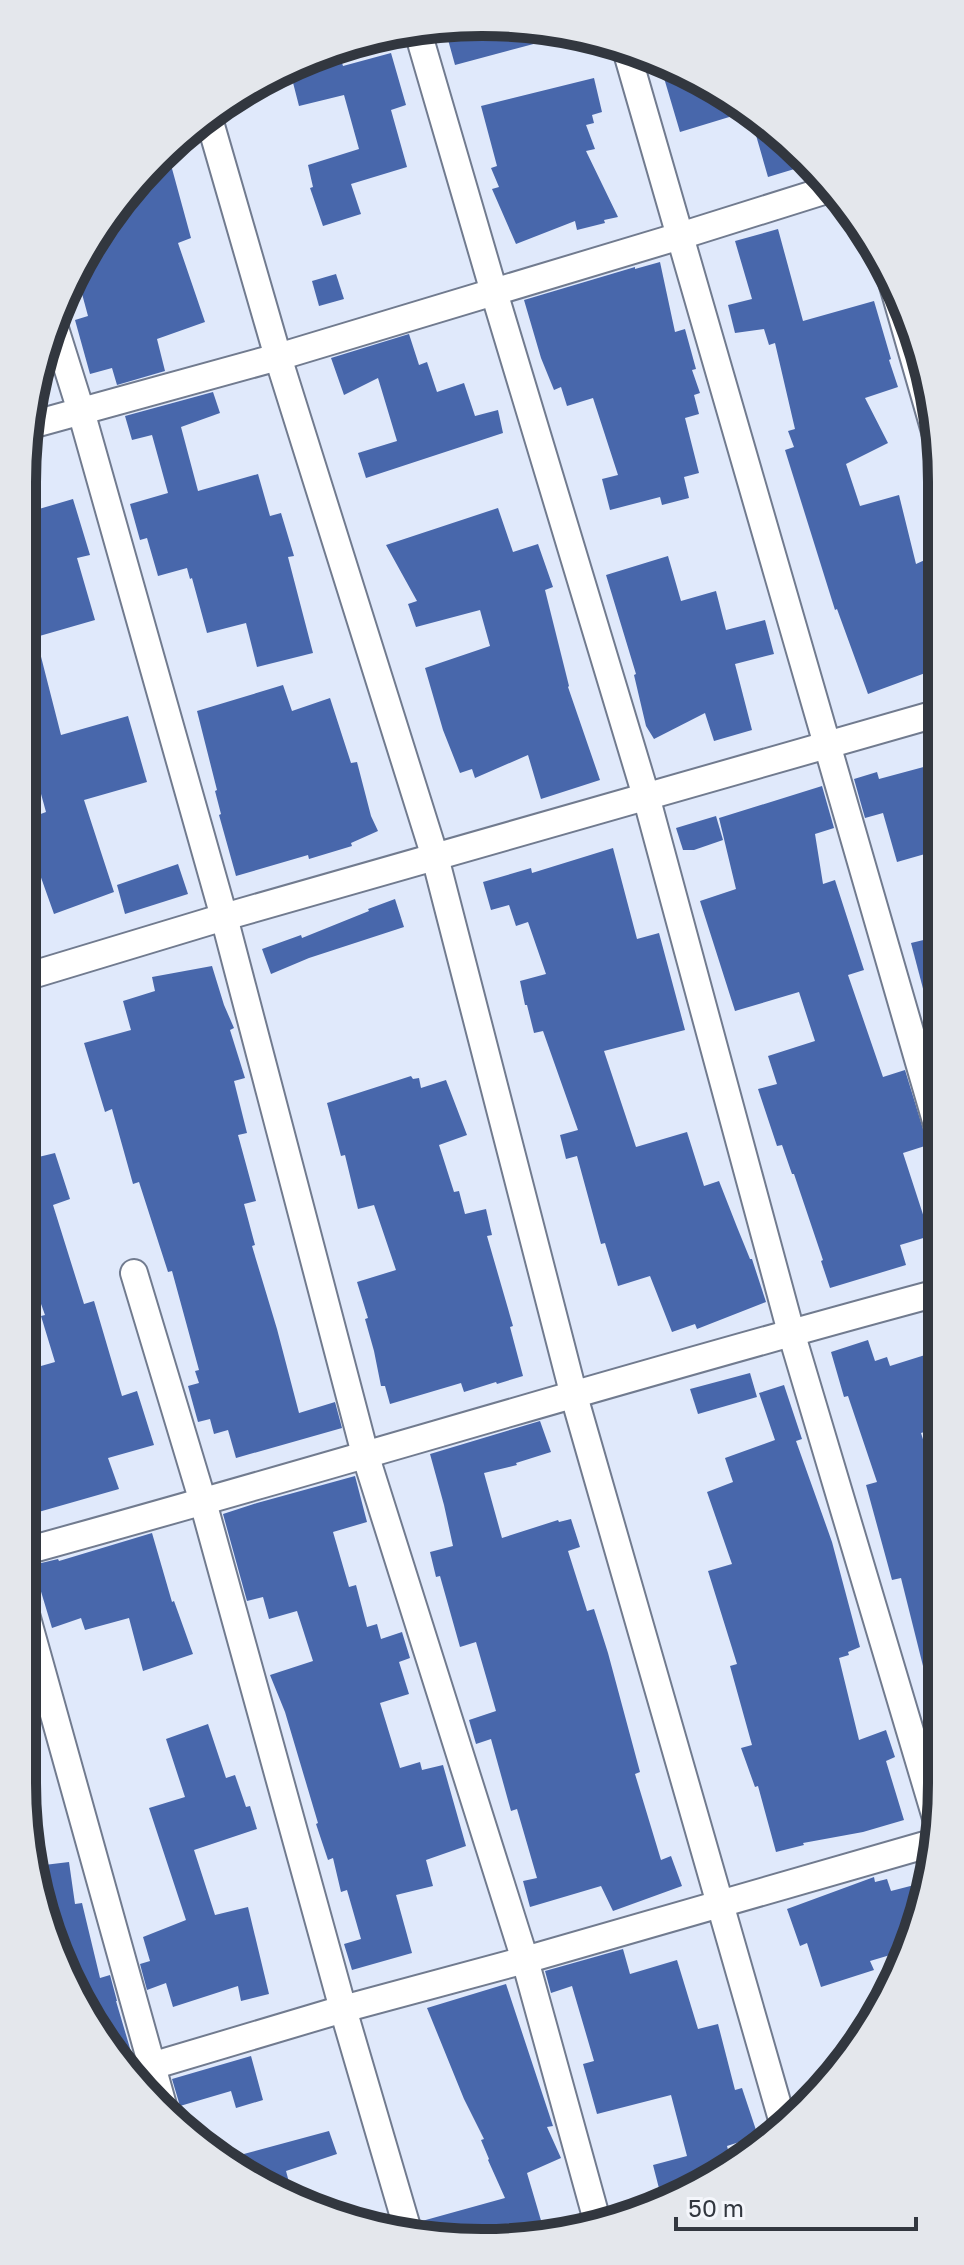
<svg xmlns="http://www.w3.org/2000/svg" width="964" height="2265" viewBox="0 0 964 2265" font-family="'Golos Text',sans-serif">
<rect width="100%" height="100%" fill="#e0e9fb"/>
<g fill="#4867ab">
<polygon points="452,23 560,37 455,65 444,25"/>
<polygon points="339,53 343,66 391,53 406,105 391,110 407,167 351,184 361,214 323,226 310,188 313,187 308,165 359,149 344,95 299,106 289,67"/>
<polygon points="659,61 738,100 811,164 768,177 749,111 680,132"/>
<polygon points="594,78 602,112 592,115 594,123 586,125 595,149 586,151 618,217 604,220 605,223 577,230 575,221 516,244 492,189 499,187 491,168 497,166 481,106"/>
<polygon points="168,154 191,238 178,243 205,322 157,339 165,371 117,385 112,368 90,374 75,320 88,316 78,279 136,178"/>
<polygon points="778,229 803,321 874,301 891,359 889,360 898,387 865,398 888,443 846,464 860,506 899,495 916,564 938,554 939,668 868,694 837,609 835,610 785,450 794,447 788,431 795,429 775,343 769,345 764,329 735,333 728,305 752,299 735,241"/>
<polygon points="660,262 675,332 685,329 696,369 692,370 700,393 694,395 699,414 685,418 699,473 684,477 689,498 662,505 660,497 610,510 602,479 618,475 593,398 567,406 561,387 554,390 541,358 524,300 635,267 635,269"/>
<polygon points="336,274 344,299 319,306 312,281"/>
<polygon points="409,334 419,365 427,362 437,392 464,383 475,416 498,410 503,433 366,478 358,453 397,441 378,378 344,395 331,358"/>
<polygon points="213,392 220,413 181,427 198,491 258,474 270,516 281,513 294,556 288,557 313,653 257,667 246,623 207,633 192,578 190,579 187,568 158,576 147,538 140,540 130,504 168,493 152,435 132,440 125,416"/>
<polygon points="73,499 90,555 77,558 95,620 36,637 61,735 128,716 147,782 84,800 114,892 54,914 23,827 40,821 38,815 46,812 22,725 22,514"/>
<polygon points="498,508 513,552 538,544 553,587 545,590 569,686 568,687 600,780 541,799 528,755 475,778 472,769 460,773 443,730 425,668 490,646 480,610 416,627 408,604 417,601 386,545"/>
<polygon points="668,556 681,601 716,591 726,630 765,620 774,654 735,664 752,730 714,741 705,713 654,739 646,726 634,675 636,674 606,575"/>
<polygon points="283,685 292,711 330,698 351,763 357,762 371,816 378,831 351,843 352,846 309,859 308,855 236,876 219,815 221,814 215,791 217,790 197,711"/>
<polygon points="931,765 939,795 939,850 897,862 883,813 865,818 854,779 877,772 879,779"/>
<polygon points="822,786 834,828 815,834 823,884 835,880 864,970 848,975 883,1077 905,1070 928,1145 903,1153 930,1236 900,1245 906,1265 830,1288 821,1261 823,1260 794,1174 792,1174 782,1145 777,1146 758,1089 777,1084 768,1056 815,1041 799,992 735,1011 700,901 736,889 719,818"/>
<polygon points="716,816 723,840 694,850 683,850 676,828"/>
<polygon points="613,848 637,939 659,933 685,1030 604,1051 636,1147 687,1132 704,1186 719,1181 737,1227 750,1259 752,1259 766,1302 697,1329 695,1324 672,1332 650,1276 618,1286 605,1243 601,1244 577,1156 566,1159 560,1135 578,1130 543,1031 534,1033 527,1005 525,1005 520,981 546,974 528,922 516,926 509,905 491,910 483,882 531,868 532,873"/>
<polygon points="178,864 188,894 125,914 117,885"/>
<polygon points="395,899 404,927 309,958 271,974 262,949 301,935 302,938 369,911 368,909"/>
<polygon points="940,936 940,1018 931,1019 911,943"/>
<polygon points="212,966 224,1005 234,1028 230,1030 245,1078 234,1081 247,1133 238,1135 256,1201 244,1204 255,1245 252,1246 277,1329 299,1413 335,1402 342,1428 236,1458 228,1430 214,1434 210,1419 198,1422 188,1386 199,1383 195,1371 199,1370 172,1271 168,1272 139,1182 133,1184 112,1109 105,1112 84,1043 131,1030 123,1001 155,991 152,977"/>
<polygon points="411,1076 413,1079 419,1078 421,1088 446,1080 467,1135 439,1145 454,1192 459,1191 465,1214 486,1209 492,1235 487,1236 513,1326 510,1327 523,1376 497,1384 496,1382 464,1392 461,1383 390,1404 385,1386 381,1386 374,1351 365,1319 368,1318 357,1282 396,1270 374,1205 358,1209 345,1155 341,1156 327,1103"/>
<polygon points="55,1153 70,1199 53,1205 84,1304 94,1301 122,1396 137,1391 154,1445 108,1458 119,1489 28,1515 22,1495 22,1422 41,1416 27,1370 55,1362 41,1316 45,1315 36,1290 38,1289 22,1239 22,1161"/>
<polygon points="868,1340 875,1361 887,1357 890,1366 941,1350 941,1427 921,1433 941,1496 942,1701 932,1702 901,1578 892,1580 866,1485 877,1482 848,1396 844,1397 831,1352"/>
<polygon points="750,1373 757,1397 698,1414 690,1389"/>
<polygon points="784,1385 802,1439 796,1441 832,1542 860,1647 848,1652 849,1655 839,1658 859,1740 886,1730 895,1757 886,1761 904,1820 863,1832 803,1843 804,1845 776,1852 758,1786 755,1787 741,1748 752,1745 730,1666 737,1664 708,1571 732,1564 707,1492 733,1482 725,1458 775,1440 759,1393"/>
<polygon points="540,1421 551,1452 516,1463 517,1465 484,1473 502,1538 558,1520 559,1522 571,1519 580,1547 568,1551 587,1611 594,1609 608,1653 640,1772 635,1774 661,1860 671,1856 682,1886 613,1911 601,1886 530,1907 523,1881 537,1878 517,1809 511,1811 491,1739 476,1744 469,1720 496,1711 476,1642 460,1647 440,1576 436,1577 430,1552 453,1546 444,1505 430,1454"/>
<polygon points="355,1476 367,1522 333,1532 349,1587 356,1585 367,1627 377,1624 381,1639 402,1632 410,1658 399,1662 409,1694 380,1703 400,1768 420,1762 422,1770 443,1765 466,1846 426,1860 433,1886 396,1895 412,1953 352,1970 344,1944 361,1939 347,1890 341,1892 333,1858 328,1860 316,1824 318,1823 285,1712 270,1675 313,1661 297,1611 269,1619 263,1597 247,1601 223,1514 257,1503"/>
<polygon points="152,1533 172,1602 174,1601 193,1654 143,1671 129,1618 85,1630 81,1618 52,1628 33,1565 58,1559 59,1561"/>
<polygon points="208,1724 226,1778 235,1775 246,1807 250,1806 257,1829 194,1850 215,1915 248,1907 269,1994 241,2001 238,1986 173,2007 166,1983 147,1990 140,1964 150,1961 143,1937 186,1920 149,1808 185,1797 166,1739"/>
<polygon points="69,1862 75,1904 82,1903 100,1978 110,1975 117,2001 116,2001 132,2055 120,2059 47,1931 36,1866"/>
<polygon points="874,1877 875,1882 887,1879 891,1891 926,1882 917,1931 907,1950 870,1961 874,1970 821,1987 807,1943 800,1946 787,1909"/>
<polygon points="623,1949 630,1974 677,1960 698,2029 718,2024 735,2090 742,2088 758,2136 727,2146 732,2165 712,2182 662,2200 653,2165 687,2156 671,2095 597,2114 583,2064 594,2061 572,1986 551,1993 545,1971"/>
<polygon points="506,1984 553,2126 547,2127 561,2158 527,2173 545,2234 425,2234 422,2221 505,2198 488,2160 489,2159 481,2140 484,2139 464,2099 427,2008"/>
<polygon points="251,2056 263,2100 236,2108 231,2091 180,2106 172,2079"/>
<polygon points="329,2131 337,2154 286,2171 293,2197 252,2182 225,2159"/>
</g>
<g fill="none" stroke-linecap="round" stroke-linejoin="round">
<defs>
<g id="street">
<polyline points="418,32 494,292 646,796 791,1332 936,1818"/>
<polyline points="625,46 940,1135"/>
<polyline points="210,122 278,357 435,857 574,1396 783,2123"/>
<polyline points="892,282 938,442"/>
<polyline points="53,322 81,411 224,917 365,1454 525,1960 598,2224"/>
<polyline points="31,425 278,357 680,236 833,188"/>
<polyline points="22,978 224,917 939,713"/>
<polyline points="134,1273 203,1502 343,2009 409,2234"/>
<path d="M22,1552C329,1468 633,1374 941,1292"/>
<polyline points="22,1600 164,2109"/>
<polyline points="128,2073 343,2009 525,1960 932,1843"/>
</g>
</defs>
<use href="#street" stroke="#717b8f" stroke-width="30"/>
<use href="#street" stroke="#fff" stroke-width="26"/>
</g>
<path d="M0 0H964V2265H0ZM482 36H482A446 446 0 0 1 928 482V1783A446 446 0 0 1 482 2229H482A446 446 0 0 1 36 1783V482A446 446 0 0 1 482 36Z" fill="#e4e7ec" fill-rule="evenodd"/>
<path fill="none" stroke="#32373f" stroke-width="10" d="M482 36H482A446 446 0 0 1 928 482V1783A446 446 0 0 1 482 2229H482A446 446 0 0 1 36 1783V482A446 446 0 0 1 482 36Z"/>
<path d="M676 2217v12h240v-12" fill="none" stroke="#32373f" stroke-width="4"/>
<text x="688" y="2217" font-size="24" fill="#32373f" stroke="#f4f6fb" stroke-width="6" paint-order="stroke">50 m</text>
</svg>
